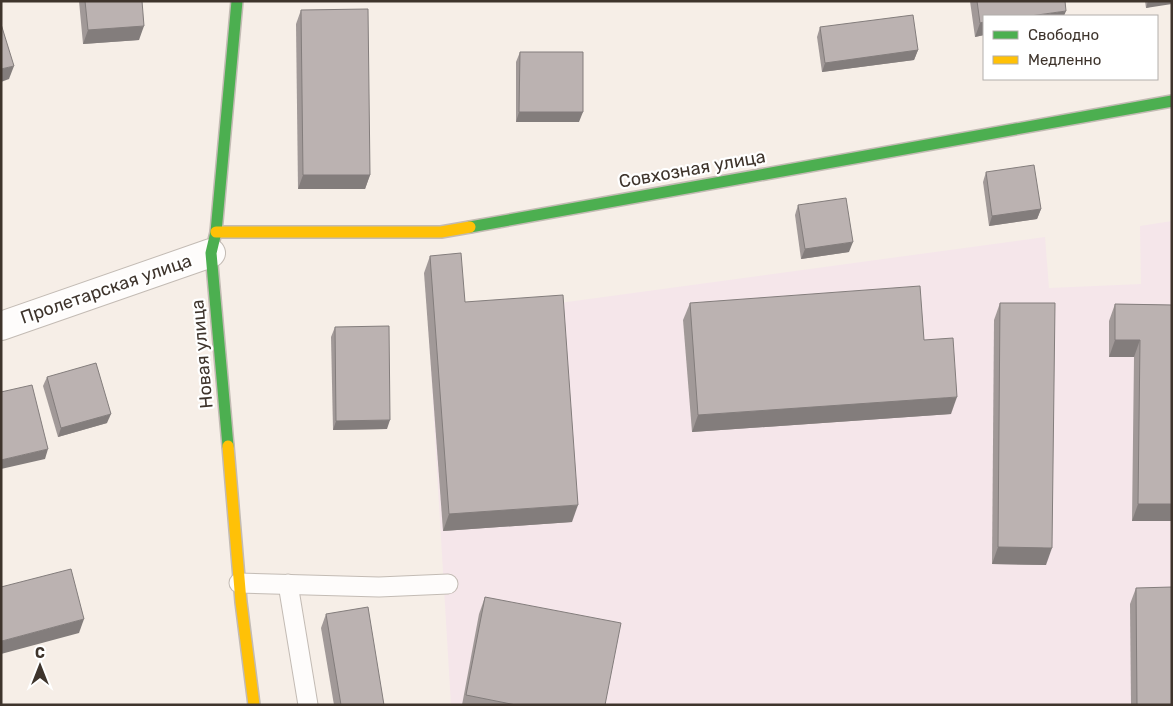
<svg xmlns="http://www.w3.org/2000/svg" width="1173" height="706" viewBox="0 0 1173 706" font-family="Rubik,sans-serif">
<rect width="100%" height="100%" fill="#f6eee7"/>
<polygon fill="#f5e6ea" points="1172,221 1172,705 451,705 428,321 1045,237 1049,288 1141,284 1140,226"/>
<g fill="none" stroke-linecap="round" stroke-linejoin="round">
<defs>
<g id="lane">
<polyline points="239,583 379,587 448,584"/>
<polyline points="288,584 308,705"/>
</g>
<polyline id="street" points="1,326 211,253"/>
<g id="fast">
<polyline points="470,227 1172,101"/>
<polyline points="228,446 211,253 216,232 237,1"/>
</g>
<g id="slow">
<polyline points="216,232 441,232 470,227"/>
<polyline points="228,446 241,602 254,705"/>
</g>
</defs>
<use href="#lane" stroke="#c3bbb4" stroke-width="21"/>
<use href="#street" stroke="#c3bbb4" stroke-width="30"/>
<use href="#fast" stroke="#c3bbb4" stroke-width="14"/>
<use href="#slow" stroke="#c3bbb4" stroke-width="14"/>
<use href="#lane" stroke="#fefcfb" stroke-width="19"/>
<use href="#street" stroke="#fefcfb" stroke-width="28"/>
<use href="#fast" stroke="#4caf50" stroke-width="11"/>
<use href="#slow" stroke="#ffc107" stroke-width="11"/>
</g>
<g fill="#a19998">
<polygon points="79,1 142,1 139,40 83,44"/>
<polygon points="970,1 1065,1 984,16 984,35 975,37"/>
<polygon points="1145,1 1172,1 1146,8"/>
<polygon points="301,10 370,175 365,189 298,189 296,24"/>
<polygon points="820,27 918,50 914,60 822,72 817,37"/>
<polygon points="520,52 579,122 516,122 516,62"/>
<polygon points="986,172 1041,209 1037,219 989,226 983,182"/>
<polygon points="798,205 849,252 801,259 795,215"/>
<polygon points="430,256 465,302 572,522 443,531 424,273"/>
<polygon points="690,303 924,340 951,414 692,432 683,320"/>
<polygon points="1000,303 1046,565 992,564 994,320"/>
<polygon points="1115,304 1172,305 1172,521 1132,521 1134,357 1109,357 1109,321"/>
<polygon points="335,327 387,429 333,430 331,337"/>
<polygon points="47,377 107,423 58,437 43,386"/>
<polygon points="1136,588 1172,705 1131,705 1130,604"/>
<polygon points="485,597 605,705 462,705 479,614"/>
<polygon points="326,614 384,705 334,705 321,628"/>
</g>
<g fill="#837d7c">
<polygon points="1148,1 1172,1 1172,4 1146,8"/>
<polygon points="1066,11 1064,16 1030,16"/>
<polygon points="984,22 984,35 975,37 980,23"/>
<polygon points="144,26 139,40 83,44 88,30"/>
<polygon points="918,50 914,60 822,72 825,63"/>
<polygon points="14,66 9,79 1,82 1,69"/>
<polygon points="519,112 583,112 579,122 516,122"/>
<polygon points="303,175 370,175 365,189 298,189"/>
<polygon points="1041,209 1037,219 989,226 992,216"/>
<polygon points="853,242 849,252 801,259 805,249"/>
<polygon points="1115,340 1140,340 1134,357 1109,357"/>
<polygon points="957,397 951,414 692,432 698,415"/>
<polygon points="111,414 107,423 58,437 61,428"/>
<polygon points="390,420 387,429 333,430 336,421"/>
<polygon points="48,449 45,459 1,469 1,460"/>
<polygon points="1138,504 1172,504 1172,521 1132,521"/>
<polygon points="578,505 572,522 443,531 449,514"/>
<polygon points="998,547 1052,548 1046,565 992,564"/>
<polygon points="84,619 79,633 1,654 1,643 2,641"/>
</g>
<g fill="#bbb2b1" stroke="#837d7c">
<polygon points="85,1 142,1 144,26 88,30"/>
<polygon points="977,1 1065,1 1066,11 1030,16 984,16 984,22 980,23"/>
<polygon points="368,9 370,175 303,175 301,10"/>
<polygon points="913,15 918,50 825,63 820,27"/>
<polygon points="1,24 14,66 1,69"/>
<polygon points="520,52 583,52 583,112 519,112"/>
<polygon points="1034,165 1041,209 992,216 986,172"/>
<polygon points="846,198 853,242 805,249 798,205"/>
<polygon points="461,253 465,302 563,295 578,505 449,514 430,256"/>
<polygon points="920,286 924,340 953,338 957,397 698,415 690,303"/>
<polygon points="1000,303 1055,303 1052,548 998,547"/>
<polygon points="1115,304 1172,305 1172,504 1138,504 1140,340 1115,340"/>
<polygon points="389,326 390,420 336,421 335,327"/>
<polygon points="96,363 111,414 61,428 47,377"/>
<polygon points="32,385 48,449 1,460 1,392"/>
<polygon points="71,569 84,619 2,641 1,638 1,587"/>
<polygon points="1172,587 1172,705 1137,705 1136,588"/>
<polygon points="485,597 621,623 605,705 516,705 466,695"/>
<polygon points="368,607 384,705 341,705 326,614"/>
</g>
<g text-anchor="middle" stroke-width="4.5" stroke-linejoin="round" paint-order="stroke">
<g font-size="18" fill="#3e342c" stroke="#fff">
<text transform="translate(692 169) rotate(-10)" y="6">Совхозная улица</text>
<text transform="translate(106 289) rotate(-19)" y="6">Пролетарская улица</text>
<text transform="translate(202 354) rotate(-95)" y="6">Новая улица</text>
</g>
</g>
<rect width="1173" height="706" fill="none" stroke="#3e342c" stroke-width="5"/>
<rect x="983" y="15" width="175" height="65" fill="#ffffff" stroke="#b2aeab"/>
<rect x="993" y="31" width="25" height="8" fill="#4caf50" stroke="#b2aeab"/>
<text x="1028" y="40" font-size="15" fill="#3e342c">Свободно</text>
<rect x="993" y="56" width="25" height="8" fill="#ffc107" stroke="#b2aeab"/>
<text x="1028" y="65" font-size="15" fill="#3e342c">Медленно</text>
<g transform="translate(40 666)" stroke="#ffffff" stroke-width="4" paint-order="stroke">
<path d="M0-4L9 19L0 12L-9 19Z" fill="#3e342c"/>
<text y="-8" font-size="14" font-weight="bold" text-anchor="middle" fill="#3e342c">С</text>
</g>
</svg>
